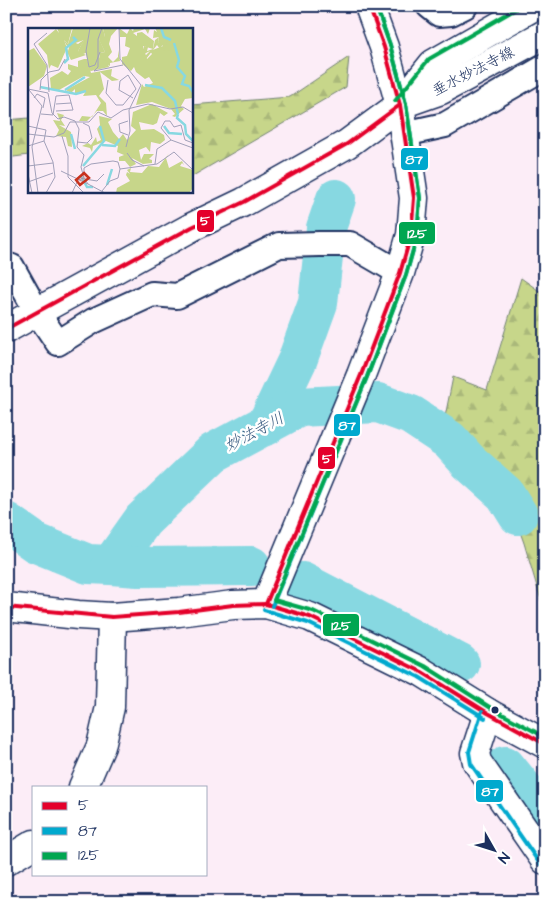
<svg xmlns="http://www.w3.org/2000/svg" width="551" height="908" viewBox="0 0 551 908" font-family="'Architects Daughter','Klee One',sans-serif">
<defs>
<pattern id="forest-firs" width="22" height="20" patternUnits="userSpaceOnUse" patternTransform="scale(1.25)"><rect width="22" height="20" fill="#c7d68a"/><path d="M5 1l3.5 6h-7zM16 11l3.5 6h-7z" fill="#aab87a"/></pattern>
</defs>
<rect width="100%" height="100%" fill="#fcedf7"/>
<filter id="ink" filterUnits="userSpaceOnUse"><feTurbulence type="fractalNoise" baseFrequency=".02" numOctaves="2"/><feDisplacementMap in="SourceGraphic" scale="10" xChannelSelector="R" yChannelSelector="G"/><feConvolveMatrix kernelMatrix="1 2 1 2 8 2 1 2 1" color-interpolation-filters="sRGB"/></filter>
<g filter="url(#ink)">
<g fill="url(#forest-firs)" stroke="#718274">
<polygon points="349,57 346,87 191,177 191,105 290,97"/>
<polygon points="29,118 29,155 6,158 6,120"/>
<polygon points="521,278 545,295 545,614 524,543 510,504 439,447 453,377 487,390"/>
</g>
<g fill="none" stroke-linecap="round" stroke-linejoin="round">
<g stroke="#87d8e1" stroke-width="40">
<polyline points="266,426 297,361 318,303 326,228 336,199"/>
<polyline points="6,522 36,543 88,564 111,565 143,520 213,453 299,407 378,403 411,415 449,440 469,462 505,494 518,515"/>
<polyline points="111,565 138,567 251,566"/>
<polyline points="302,582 460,664"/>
<polyline points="505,766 545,815"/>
</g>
<defs>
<g id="minor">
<polyline points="429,6 439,14 451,13 465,6"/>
<polyline points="404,134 445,125 545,67"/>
<polyline points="6,265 12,267 37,312 58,343 93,321 152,294 177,296 279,245 320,244 350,244 400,273"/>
</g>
<g id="tertiary">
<polyline points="401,104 441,90 545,34"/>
<polyline points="6,329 192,227 244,202 347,144 400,105 433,64 534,6"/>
<polyline points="266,604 361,375 400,273 411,235 414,198 400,105 384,47 369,6"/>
<polyline points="488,713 475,753 477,762 545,860"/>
<polyline points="83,787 101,746 110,707 112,617"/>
<polyline points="6,861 34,844"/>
</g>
<polyline id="primary" points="6,607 78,615 112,617 179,612 233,605 266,604 310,617 422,672 488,713 545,744"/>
</defs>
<use href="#minor" stroke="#1b2f5e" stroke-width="28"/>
<use href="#tertiary" stroke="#1b2f5e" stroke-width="31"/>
<use href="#primary" stroke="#1b2f5e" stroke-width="31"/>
<use href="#minor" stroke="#fff" stroke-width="24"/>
<use href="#tertiary" stroke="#fff" stroke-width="28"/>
<use href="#primary" stroke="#fff" stroke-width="28"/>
<defs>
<g id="bus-1">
<polyline points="6,329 192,227 244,202 347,144 400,105"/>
<polyline points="266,604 361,375 400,273 411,235 414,198 400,105 384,47 369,6"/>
<polyline points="6,607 112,617 179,612 233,605 266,604 310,617 422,672 488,713 545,744"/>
</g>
<g id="bus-2">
<polyline points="272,606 367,377 406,275 417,236 420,198 406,104 390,45 376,6"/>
<polyline points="264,610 308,623 419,677 485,718"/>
<polyline points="482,711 469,752 471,764 540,864"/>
</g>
<g id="bus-3">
<polyline points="376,6 390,45 406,104 420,198 417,236 406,275 367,377 274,600 313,611 425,666 491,708 545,737"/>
<polyline points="395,101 429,59 521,6"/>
</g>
</defs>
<use href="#bus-1" stroke="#fff" stroke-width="8"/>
<use href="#bus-2" stroke="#fff" stroke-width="8"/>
<use href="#bus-3" stroke="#fff" stroke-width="8"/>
<use href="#bus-1" stroke="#e4002b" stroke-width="4"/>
<use href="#bus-2" stroke="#00a9ce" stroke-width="4"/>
<use href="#bus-3" stroke="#00a651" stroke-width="4"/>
</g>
</g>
<circle fill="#1b2f5e" stroke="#fff" stroke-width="2" cx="495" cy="710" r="4.5"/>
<g text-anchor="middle" stroke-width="5" stroke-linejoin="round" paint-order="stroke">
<g font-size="15" fill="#1b2f5e" stroke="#fff">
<text transform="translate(473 71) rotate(-27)" y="5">垂水妙法寺線</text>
</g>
<g font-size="16" font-style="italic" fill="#36597f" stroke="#fff">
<text transform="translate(254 431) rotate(-28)" y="6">妙法寺川</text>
</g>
</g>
<g transform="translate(28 28)">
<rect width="165" height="165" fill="#fcedf7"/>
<path d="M29,0H44L40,16L36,12L40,23L43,13L50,16L57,11L50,23L58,27L43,32L38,22L30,40L23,37L21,41L19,27L10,16L28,1L31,5ZM75,0H90L83,8L81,16L84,24L80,29L85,34L90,29V22L92,33L82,35V38L71,31L72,25L77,24L71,12L72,9H77ZM91,0L99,6L102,0L105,3L106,0H122L120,6L117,1L105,5L109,8V5L114,4L126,13L125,21L115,18L119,31L124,26L122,23L135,18L130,14L131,9L125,10L126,2L129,4L127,0H165V70L157,71L153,78L156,81L147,89L144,88L147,86L143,81L124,74L108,77L114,56L116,59L125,55L121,49L117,51L108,44L106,39L103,43L94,36V29L99,28L102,20L97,18L98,9H92ZM6,20L19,38L16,48L0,59V23ZM56,31H59L63,45L84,41L83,48L91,52L84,53L72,44L76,61L71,68L78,75L79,88L75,83H69L59,93H51L54,88L64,89L73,75L68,67L55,68L58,63L47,66V61L43,65L38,62L62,49L56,48L31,62L23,61L22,50L34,43L40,47L43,43L40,41V36L50,39V33ZM124,76L140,85L136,88L132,85L129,95L125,97L111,94L113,102L126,101L136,107L137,112L132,116L123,114L122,124L118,119L111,122L113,132L116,126H126L121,131L124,132V135L115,136L104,130L108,136L102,139L97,133H91V129L96,127L89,124L90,118L78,113L65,118L64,124L62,120L54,118L60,115L63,117L68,109L69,114L73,112L69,101L72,97L71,88L84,91L80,94L85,104L91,111L95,106L99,112L108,102L103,98L105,84ZM29,85L36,87L33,92L37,98L31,97L43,104L44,119L40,118L38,109L28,108L31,102L25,92L32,93ZM141,125L138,130L141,140L154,133L156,137L154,135L152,138L165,142V160L161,165H88L89,160L102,153L98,147L99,144L102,146L99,142L103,140L102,144L114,145L120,138L131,139Z" fill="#c7d68a"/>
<path d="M131,9L130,14L135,16L132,21L137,20L139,14L143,22L134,23L132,21L129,17L118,31L117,28L122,23L116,26V18L120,19L119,23L125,21L127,12Z" fill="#c7d68a"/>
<path d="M45,0H75L77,9L71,11L77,24L72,25L71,30L79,33L81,39L63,43L52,38L55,36L61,41L58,25L52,27L50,23L56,12L39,18L35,11L40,16Z" fill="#c7d68a"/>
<path fill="none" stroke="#87d8e1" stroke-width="2.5" d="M133,0L136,9L143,12M146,15L151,32L149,39L157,48L154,56L161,58L165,64M36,35L40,31L38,20L48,12L45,9M117,57L134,60L147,73L150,86M12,59L48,66L58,63M37,62L57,49M150,86L149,90L157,97L158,106L165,113M136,98L141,105L154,106M43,106L47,121M74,117L87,118L92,111M55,138L76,113L72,98M53,148L59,159H65M79,157L84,141"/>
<path fill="none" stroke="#a2a1ba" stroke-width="1" d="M62,0L58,23L61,39L67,37L72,24M91,0L92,31L113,57L101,82L102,103L98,119M19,5L6,16L19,37L21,64M70,39V11L74,0M70,39L66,43L95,37M100,47L92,53L91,62L105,70M80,52L78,65L88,77H95L108,61L100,47M0,61L20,65L24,85L30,91L36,89L47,93L51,101L49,119L56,127L53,139L56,150L60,156L77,165M1,62L14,78L4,119L10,165M12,62L13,52L21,44L31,42L37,31M6,70L9,66L17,70L15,80M28,76L43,75M13,86L25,87L28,68L41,67L45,82L28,83M100,93L91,96L92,104L100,107M0,98L18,102L16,113L25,134L27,149L18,165M0,106L26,109L36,105L42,94H61L70,84L83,90L95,82L120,76L142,81L155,79L165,85M34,108L40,128V149L56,165M143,112L133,100L137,93H142L146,99L153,97L157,112L165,115M49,114L59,115L64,110L61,98L55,95M0,118L16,113M146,124L165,142M99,125L104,132L116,138M127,136L129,121L143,112L165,120M0,138L25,135M92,141L129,136L146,124M33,143L60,156M56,144V140L63,136L85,133L90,134L92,141M0,146L4,165M57,151L69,153L76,146M0,154L25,145M74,163L82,153L90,150L92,141M44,165L50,152L56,150"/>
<path fill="#c8321e" fill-opacity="0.15" stroke="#c8321e" stroke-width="2.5" d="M56,145L61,150L52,157L48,152Z"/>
<rect width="165" height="165" fill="none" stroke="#1b2f5e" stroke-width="2.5"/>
</g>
<g stroke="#fff" stroke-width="2">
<rect x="400" y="147" width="29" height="24" rx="5" fill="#00a9ce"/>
<rect x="196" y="209" width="19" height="24" rx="5" fill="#e4002b"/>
<rect x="398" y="221" width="38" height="24" rx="5" fill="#00a651"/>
<rect x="333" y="413" width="28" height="24" rx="5" fill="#00a9ce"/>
<rect x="317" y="446" width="19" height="24" rx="5" fill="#e4002b"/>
<rect x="322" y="613" width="38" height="24" rx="5" fill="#00a651"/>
<rect x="475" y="779" width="29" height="24" rx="5" fill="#00a9ce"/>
</g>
<g font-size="14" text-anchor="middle" font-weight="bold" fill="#fff">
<text x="414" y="164">87</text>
<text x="205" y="225">5</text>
<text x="417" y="238">125</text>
<text x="347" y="430">87</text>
<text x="327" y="463">5</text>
<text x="341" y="630">125</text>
<text x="490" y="796">87</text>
</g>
<rect width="551" height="908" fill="none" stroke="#fff" stroke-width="25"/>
<rect x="12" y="12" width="526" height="883" fill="none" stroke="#1b2f5e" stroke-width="2" filter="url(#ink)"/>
<rect x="32" y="786" width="175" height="90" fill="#ffffff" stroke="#a4acbf"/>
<rect x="42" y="802" width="25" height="8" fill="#e4002b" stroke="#a4acbf"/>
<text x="78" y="810" font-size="15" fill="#1b2f5e">5</text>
<rect x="42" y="827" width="25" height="8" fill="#00a9ce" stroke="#a4acbf"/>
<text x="78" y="836" font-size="15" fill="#1b2f5e">87</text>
<rect x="42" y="852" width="25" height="8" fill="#00a651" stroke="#a4acbf"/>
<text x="78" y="860" font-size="15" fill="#1b2f5e">125</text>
<g transform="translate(494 850) rotate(129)" stroke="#ffffff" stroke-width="4" paint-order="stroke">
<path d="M0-4L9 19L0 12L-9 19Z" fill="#1b2f5e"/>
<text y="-8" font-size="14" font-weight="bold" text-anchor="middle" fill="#1b2f5e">N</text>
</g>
</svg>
